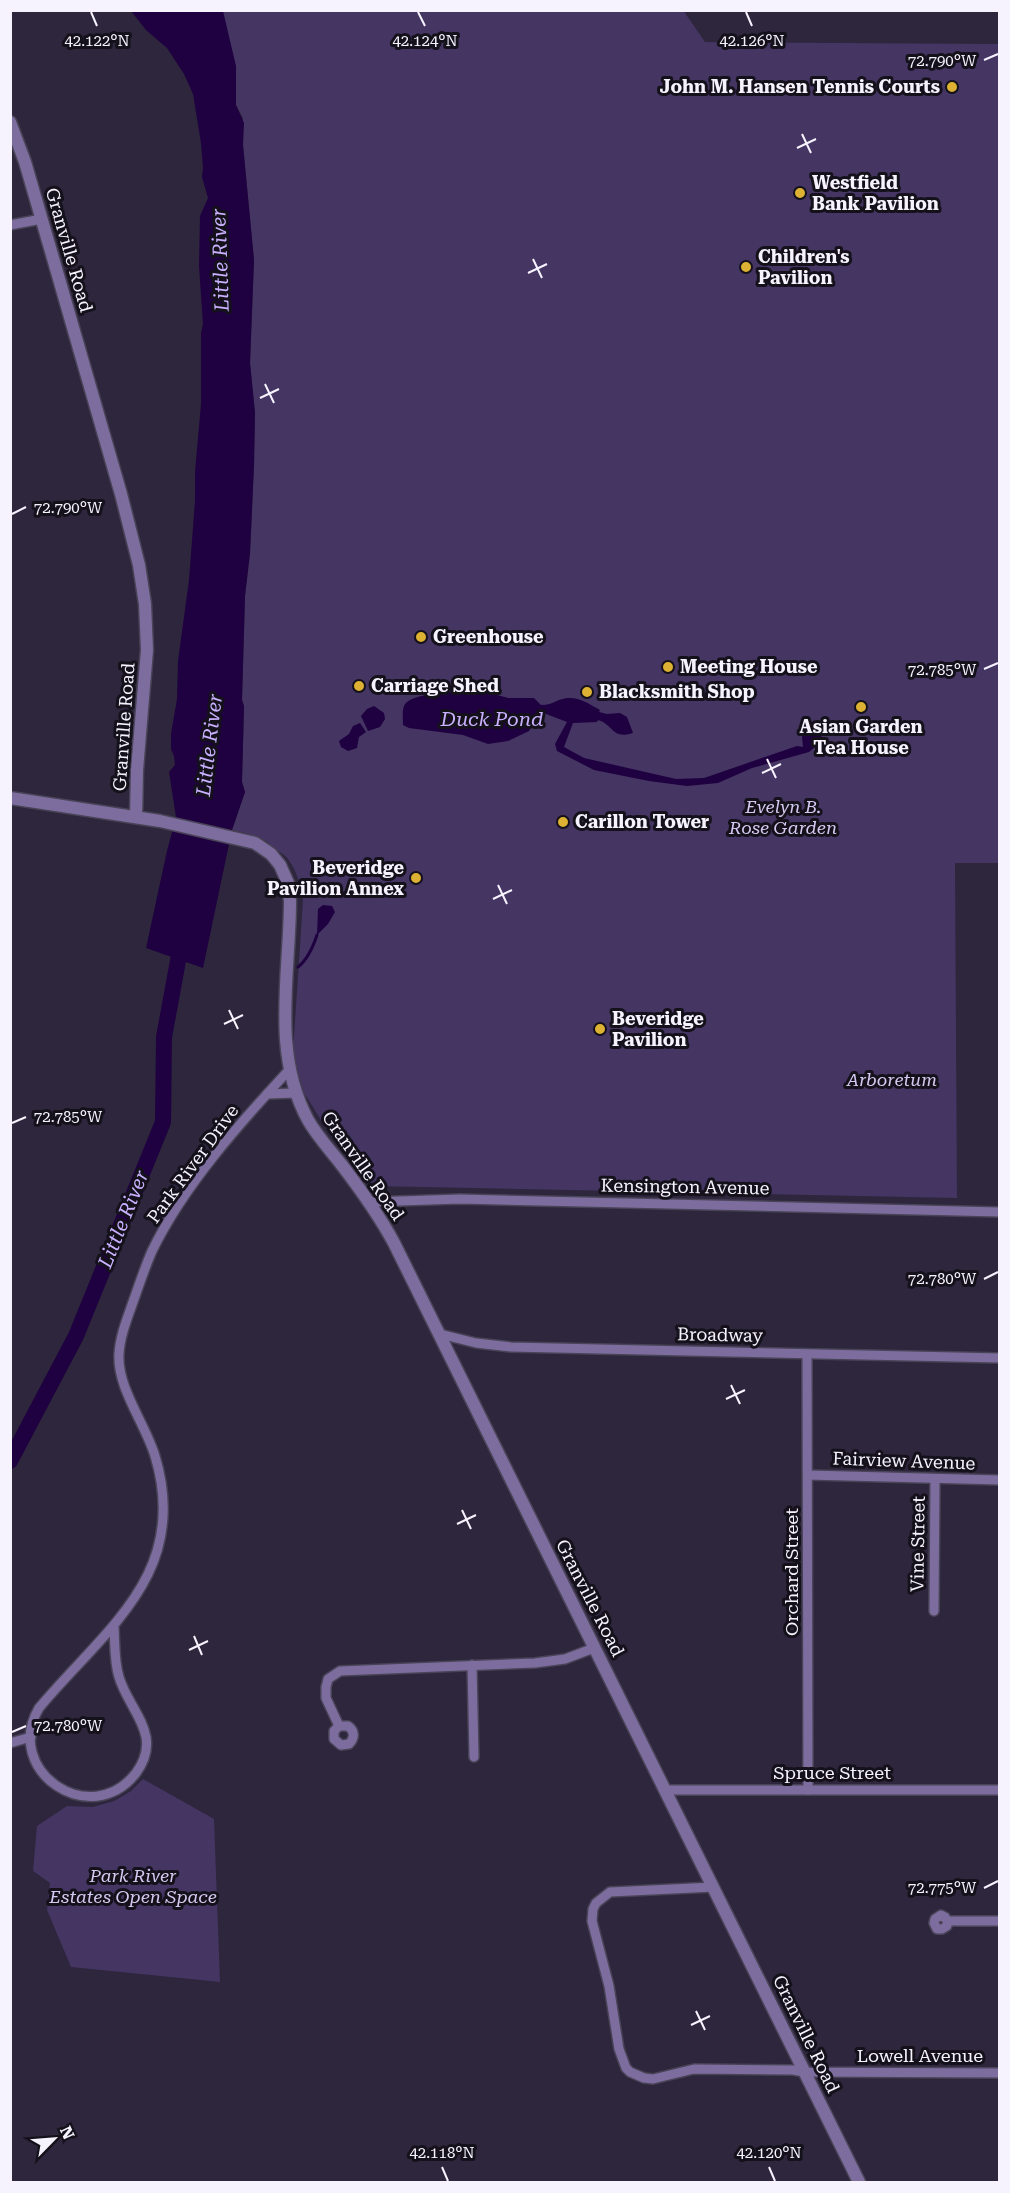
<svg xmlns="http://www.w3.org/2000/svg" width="1010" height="2193" viewBox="0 0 1010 2193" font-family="'Roboto Serif',serif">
<rect width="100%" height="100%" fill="#2d263c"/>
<g fill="#443562">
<path d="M683,10L705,42L999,44L1000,863H955L957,1198L372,1186L329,1133L303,1091L293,1052L303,900C301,885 294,860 280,852C276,850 269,850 265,849L268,842L249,834L232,830L245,792L242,782L244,706L242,700L245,596L250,553L254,465L255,413L250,363L254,260L243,145V118L236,105L218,11Z"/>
<polygon points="143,1779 214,1819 220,1982 71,1967 47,1910 50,1883 33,1871 37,1826 67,1806 93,1807 114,1801 131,1791"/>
</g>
<g fill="#1f0040">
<polygon points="131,11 223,11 236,66 236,105 244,123 243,145 254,260 250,363 255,413 254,465 250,553 245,596 242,700 244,706 242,782 245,792 232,830 203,968 146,948 167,851 176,817 169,772 175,765 174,756 171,749 171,734 177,699 178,661 189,580 195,501 195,472 201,404 201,333 203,324 199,266 200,216 208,198 202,177 203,168 201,143 193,94 184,74 167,48 146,30"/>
<path d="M462,691L490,693L508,698H534L541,705C548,705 553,703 559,700C575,694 586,702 600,710L599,712L607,714L620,713L627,717L633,733C612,740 613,724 598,720L597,722L573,723L564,747L584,758L676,779L704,778L797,746L803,747L802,737L807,729L815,728L820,733L823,740L809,752L752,768L718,783L687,786L649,781L594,770L557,751L555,744L567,722L541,712L529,731L508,741L488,744L463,735L409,728L403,725C403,719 402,711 404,706C409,693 449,693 462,691Z"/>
<polygon points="374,706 384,713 385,719 380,727 368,731 361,716 367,709"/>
<polygon points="360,723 366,732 359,737 357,748 348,751 341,747 339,741 349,734 353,726"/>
<polygon points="323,905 332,906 335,912 328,924 317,935 318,909"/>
</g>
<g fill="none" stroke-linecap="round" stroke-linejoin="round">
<path stroke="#1f0040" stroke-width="3" d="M298,967C307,960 313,947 317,935"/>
<polyline stroke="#1f0040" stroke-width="16" points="10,1461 76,1336 163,1122 164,1037 182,939"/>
<defs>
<g id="minor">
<polyline points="10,225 42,219"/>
<polyline points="267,1094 296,1093"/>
<polyline points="369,1202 460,1199 1000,1212"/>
<polyline points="440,1334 476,1343 511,1347 1000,1358"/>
<polyline points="807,1354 808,1790"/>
<polyline points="808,1475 1000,1480"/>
<polyline points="934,1611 935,1479"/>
<path d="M114,1627C115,1643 114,1661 119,1677C129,1711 164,1735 136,1773C91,1831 2,1771 39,1708C104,1630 191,1574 155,1456C145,1423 117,1388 119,1354C120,1336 127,1319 133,1302C139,1285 145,1267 152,1251C184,1185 240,1123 289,1070"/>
<polyline points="472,1665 474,1757"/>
<path d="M339,1726L334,1731V1739L341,1745L349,1744C355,1738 355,1731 348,1726H339L326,1698V1687L328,1679L340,1671L535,1663L565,1659L594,1648"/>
<polyline points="10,1743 31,1737"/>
<polyline points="665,1790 1000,1790"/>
<polyline points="714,1887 610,1892 596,1903 593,1909 592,1921 609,1986 619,2049 626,2068 630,2072 644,2078 653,2079 694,2069 793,2070 804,2072 1000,2073"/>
<polyline points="947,1921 947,1926 942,1929 937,1929 934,1923 935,1919 941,1915 945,1917 947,1921 1000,1921"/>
</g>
<g id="tertiary">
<polyline points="10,122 25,162 57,272 121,494 139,565 145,604 147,650 137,770 136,817"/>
<path d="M10,798L160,821L255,843L271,854L280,865L288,883L290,901C290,974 271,1052 308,1120C317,1136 330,1150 341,1164C361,1190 379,1215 394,1243L859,2182"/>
</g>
</defs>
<use href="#minor" stroke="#494357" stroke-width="12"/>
<use href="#tertiary" stroke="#494357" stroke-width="15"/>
<use href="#minor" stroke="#7c6d9e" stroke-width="9"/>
<use href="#tertiary" stroke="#7c6d9e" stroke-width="12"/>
</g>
<path fill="none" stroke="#f6f3ff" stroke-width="2" d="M91,12L97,26M418,12L425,26M746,12L752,26M984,60L998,54M802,134L811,153M797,148L816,139M533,259L542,278M528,273L547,264M265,384L274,403M260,398L279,389M12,514L26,507M984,669L998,663M767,759L776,778M762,773L781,764M498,885L507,904M493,899L512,890M229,1010L238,1029M224,1024L243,1015M12,1123L26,1117M984,1279L998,1272M731,1385L740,1404M726,1399L745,1390M462,1510L471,1529M457,1524L476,1515M194,1636L202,1655M189,1650L208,1641M12,1732L26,1726M984,1888L998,1881M696,2011L705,2030M691,2025L710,2016M442,2167L448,2181M769,2167L775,2181"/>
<g fill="#ddb133" stroke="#14111b" stroke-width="2">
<circle cx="952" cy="87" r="6"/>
<circle cx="800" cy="193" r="6"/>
<circle cx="746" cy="267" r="6"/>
<circle cx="421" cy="637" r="6"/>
<circle cx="668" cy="667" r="6"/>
<circle cx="359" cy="686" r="6"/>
<circle cx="587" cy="692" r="6"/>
<circle cx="861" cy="707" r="6"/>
<circle cx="563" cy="822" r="6"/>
<circle cx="416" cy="878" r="6"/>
<circle cx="600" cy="1029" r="6"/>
</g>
<g text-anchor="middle" stroke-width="6" stroke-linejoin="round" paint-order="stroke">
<g font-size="18" font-weight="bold" fill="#f6f3ff" stroke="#14111b" text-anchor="start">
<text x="940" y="93" text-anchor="end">John M. Hansen Tennis Courts</text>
<text x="812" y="189">Westfield<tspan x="812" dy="21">Bank Pavilion</tspan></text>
<text x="758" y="263">Children's<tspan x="758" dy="21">Pavilion</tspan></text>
<text x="433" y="643">Greenhouse</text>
<text x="680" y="673">Meeting House</text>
<text x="371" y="692">Carriage Shed</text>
<text x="599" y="698">Blacksmith Shop</text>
<text x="861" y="733" text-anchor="middle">Asian Garden<tspan x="861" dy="21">Tea House</tspan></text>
<text x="575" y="828">Carillon Tower</text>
<text x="404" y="874" text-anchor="end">Beveridge<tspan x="404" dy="21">Pavilion Annex</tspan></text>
<text x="612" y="1025">Beveridge<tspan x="612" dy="21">Pavilion</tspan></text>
</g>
<g font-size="18" fill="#f6f3ff" stroke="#14111b">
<text transform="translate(69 250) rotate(74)" y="6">Granville Road</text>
<text transform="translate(124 727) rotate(-86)" y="6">Granville Road</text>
<text transform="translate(193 1164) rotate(-54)" y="6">Park River Drive</text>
<text transform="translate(363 1166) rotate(55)" y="6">Granville Road</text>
<text transform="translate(685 1187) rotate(1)" y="6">Kensington Avenue</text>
<text transform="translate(720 1335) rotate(1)" y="6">Broadway</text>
<text transform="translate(904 1461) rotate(2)" y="6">Fairview Avenue</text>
<text transform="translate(918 1544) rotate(-89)" y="6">Vine Street</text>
<text transform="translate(792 1572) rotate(-90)" y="6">Orchard Street</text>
<text transform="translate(590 1598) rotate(63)" y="6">Granville Road</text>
<text x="832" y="1779">Spruce Street</text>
<text transform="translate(806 2034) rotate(64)" y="6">Granville Road</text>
<text x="920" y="2062">Lowell Avenue</text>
</g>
<g font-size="18" font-style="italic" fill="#d4c9f0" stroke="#14111b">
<text x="783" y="813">Evelyn B.<tspan x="783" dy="21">Rose Garden</tspan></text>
<text x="892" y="1086">Arboretum</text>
<text x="133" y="1882">Park River<tspan x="133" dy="21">Estates Open Space</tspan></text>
</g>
<g font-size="20" font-style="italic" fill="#c9b1ff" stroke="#14111b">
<text transform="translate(220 260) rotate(-92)" y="7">Little River</text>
<text x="492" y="726">Duck Pond</text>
<text transform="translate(209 745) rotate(-83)" y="7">Little River</text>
<text transform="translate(123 1219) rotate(-68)" y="7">Little River</text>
</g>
</g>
<g font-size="15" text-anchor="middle" fill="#f6f3ff" stroke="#14111b" stroke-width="6" stroke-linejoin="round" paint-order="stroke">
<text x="97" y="46">42.122°N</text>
<text x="425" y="46">42.124°N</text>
<text x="752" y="46">42.126°N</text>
<text x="942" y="66">72.790°W</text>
<text x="68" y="513">72.790°W</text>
<text x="942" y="675">72.785°W</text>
<text x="68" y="1122">72.785°W</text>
<text x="942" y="1284">72.780°W</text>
<text x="68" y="1731">72.780°W</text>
<text x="942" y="1893">72.775°W</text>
<text x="442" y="2158">42.118°N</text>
<text x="769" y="2158">42.120°N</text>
</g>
<rect width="1010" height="2193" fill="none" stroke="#f6f3ff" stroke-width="24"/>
<g transform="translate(54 2139) rotate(65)" stroke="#14111b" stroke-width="4.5" paint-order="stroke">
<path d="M0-4.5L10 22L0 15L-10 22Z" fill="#f6f3ff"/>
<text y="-9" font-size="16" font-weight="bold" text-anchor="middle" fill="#f6f3ff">N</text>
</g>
</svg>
